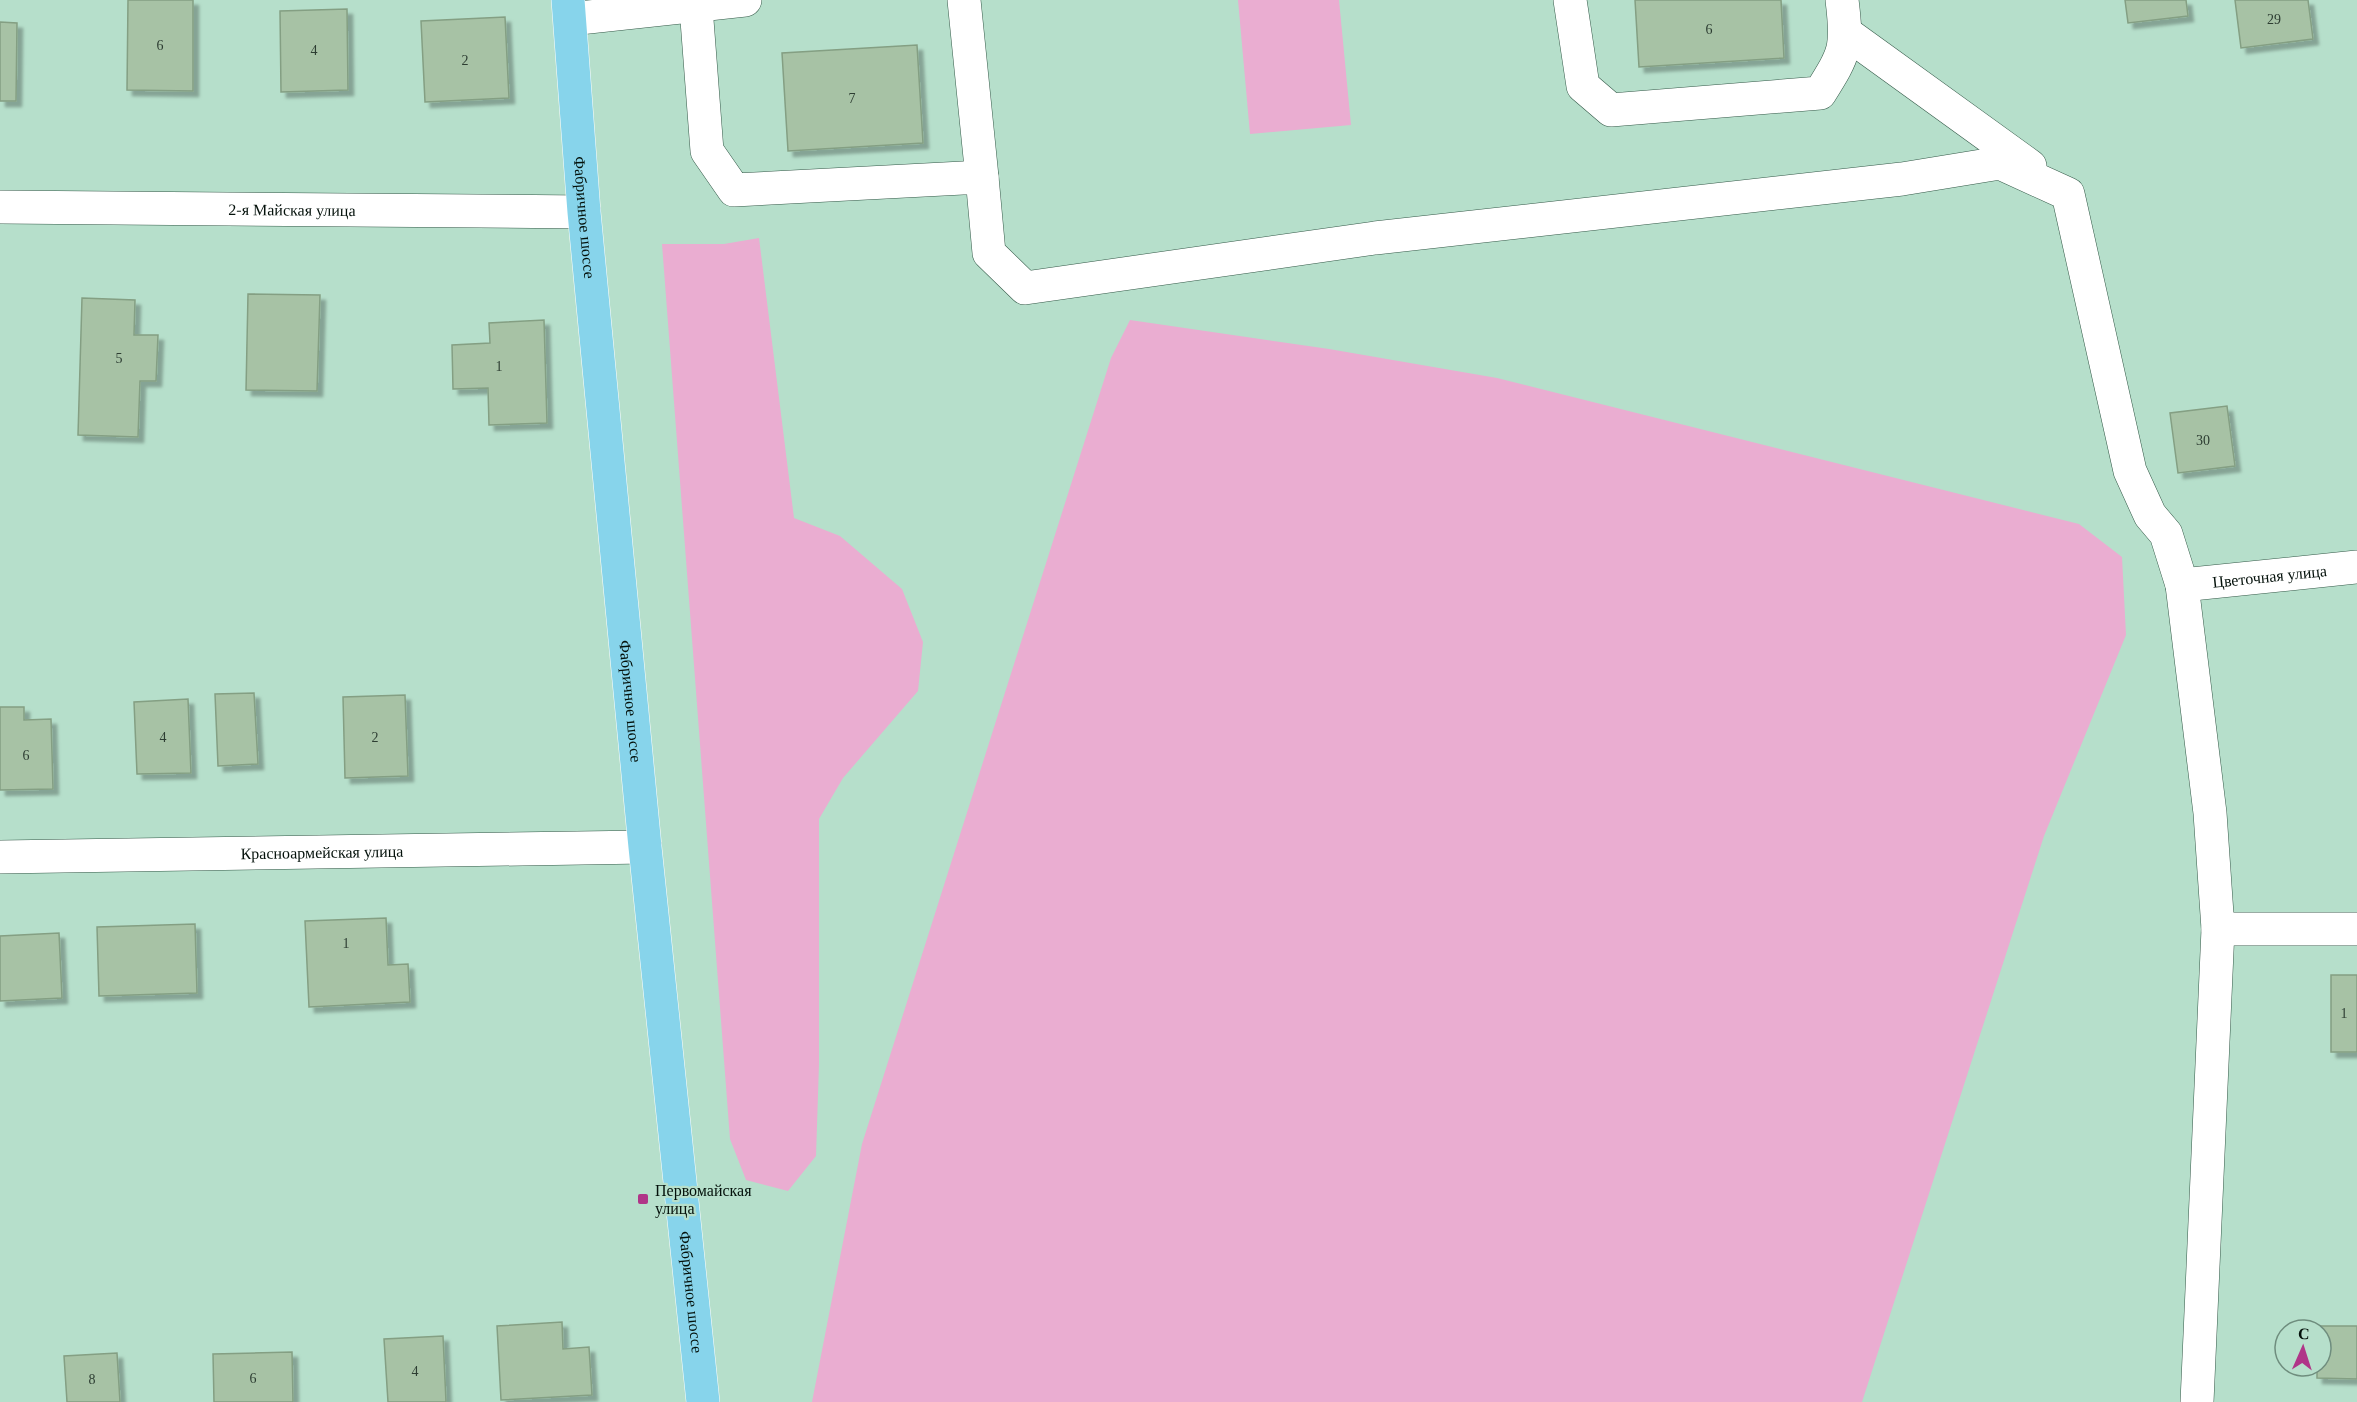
<svg xmlns="http://www.w3.org/2000/svg" width="2357" height="1402" viewBox="0 0 2357 1402" font-family="'Times New Roman',serif">
<defs>
<filter id="shadow"><feDropShadow dx="5.5" dy="5.5" stdDeviation="1.5" flood-color="#0004"/></filter>
</defs>
<rect width="100%" height="100%" fill="#b6dfcb"/>
<g fill="#eaadd1">
<polygon points="1238,0 1339,0 1351,125 1250,134"/>
<polygon points="759,238 794,518 840,536 902,589 923,642 918,691 843,778 819,819 819,1064 816,1156 788,1191 746,1180 730,1139 662,244 724,244"/>
<polygon points="1130,320 1329,349 1497,378 2079,524 2122,557 2126,635 2044,836 1862,1402 812,1402 862,1144 1111,358"/>
</g>
<g fill="#a7c2a5" stroke="#849f83" stroke-width="1.5" filter="url(#shadow)">
<polygon points="128,0 193,0 193,91 127,90"/>
<polygon points="1635,0 1781,0 1784,58 1639,67"/>
<polygon points="2125,0 2186,0 2188,16 2128,23"/>
<polygon points="2235,0 2308,0 2313,39 2241,48"/>
<polygon points="347,9 348,90 281,92 280,11"/>
<polygon points="505,17 509,98 425,102 421,21"/>
<polygon points="0,22 17,23 16,101 0,101"/>
<polygon points="917,45 923,143 788,151 782,53"/>
<polygon points="248,294 320,295 317,391 246,390"/>
<polygon points="82,298 135,300 134,335 158,335 156,381 140,381 138,437 78,435"/>
<polygon points="544,320 547,423 489,425 488,388 453,389 452,345 490,343 489,323"/>
<polygon points="2227,406 2235,466 2178,473 2170,413"/>
<polygon points="254,693 258,764 218,766 215,694"/>
<polygon points="405,695 408,776 345,778 343,697"/>
<polygon points="188,699 191,773 137,774 134,702"/>
<polygon points="0,707 24,707 24,720 51,719 53,789 0,790"/>
<polygon points="386,918 388,965 408,964 410,1002 309,1007 305,921"/>
<polygon points="195,924 197,993 99,996 97,927"/>
<polygon points="59,933 62,998 0,1001 0,936"/>
<rect x="2331" y="975" width="26" height="77"/>
<polygon points="562,1322 563,1349 589,1347 592,1395 501,1400 497,1326"/>
<polygon points="2317,1326 2357,1326 2357,1379 2317,1378 2317,1366 2321,1366 2321,1330 2317,1330"/>
<polygon points="443,1336 446,1402 388,1402 384,1339"/>
<polygon points="292,1352 293,1402 214,1402 213,1354"/>
<polygon points="117,1353 120,1402 67,1402 64,1356"/>
</g>
<g fill="none" stroke-linecap="round" stroke-linejoin="round">
<defs>
<g id="minor">
<polyline points="964,0 982,177"/>
<path d="M1570,0L1583,86L1611,110L1820,93C1845,53 1848,48 1842,0"/>
<polyline points="696,7 707,151 734,190 982,177 989,253 1025,288 1375,238 1902,179 2000,163 2068,194 2130,471 2150,515 2166,534 2182,585 2210,813 2218,929 2197,1402"/>
<polyline points="570,19 745,0"/>
<polyline points="1846,33 2030,166"/>
<path id="s1" d="M0,207L584,212"/>
<path id="s2" d="M2182,585L2357,567"/>
<path id="s3" d="M0,857L645,847"/>
<polyline points="2218,929 2357,929"/>
</g>
<g id="major">
<path id="s4" d="M568,0L584,212L645,847L703,1402"/>
</g>
</defs>
<use href="#minor" stroke="#345948" stroke-width="34"/>
<use href="#major" stroke="#fff" stroke-width="34"/>
<use href="#minor" stroke="#fff" stroke-width="33"/>
<use href="#major" stroke="#87d4eb" stroke-width="33"/>
</g>
<rect fill="#b03588" stroke="#b6dfcb" stroke-width="2" x="637" y="1193" width="12" height="12" rx="3"/>
<g text-anchor="middle" stroke-width="4.5" stroke-linejoin="round" paint-order="stroke">
<g font-size="14" fill="#2d3d32">
<text x="2274" y="24">29</text>
<text x="1709" y="34">6</text>
<text x="160" y="50">6</text>
<text x="314" y="55">4</text>
<text x="465" y="65">2</text>
<text x="852" y="103">7</text>
<text x="119" y="363">5</text>
<text x="499" y="371">1</text>
<text x="2203" y="445">30</text>
<text x="163" y="742">4</text>
<text x="375" y="742">2</text>
<text x="26" y="760">6</text>
<text x="346" y="948">1</text>
<text x="2344" y="1018">1</text>
<text x="415" y="1376">4</text>
<text x="253" y="1383">6</text>
<text x="92" y="1384">8</text>
</g>
<g font-size="16" fill="#04110b" stroke="#b6dfcb">
<text dy="6" stroke="none"><textPath href="#s1" startOffset="292">2-я Майская улица</textPath></text>
<text dy="6" stroke="none"><textPath href="#s4" startOffset="218">Фабричное шоссе</textPath></text>
<text dy="6" stroke="none"><textPath href="#s2" startOffset="88">Цветочная улица</textPath></text>
<text dy="6" stroke="none"><textPath href="#s4" startOffset="704">Фабричное шоссе</textPath></text>
<text dy="6" stroke="none"><textPath href="#s3" startOffset="322">Красноармейская улица</textPath></text>
<text dy="6" stroke="none"><textPath href="#s4" startOffset="1298">Фабричное шоссе</textPath></text>
</g>
<g font-size="16" fill="#04110b" stroke="#b6dfcb" text-anchor="start">
<text x="655" y="1196">Первомайская<tspan x="655" dy="18">улица</tspan></text>
</g>
</g>
<g transform="translate(2303 1348) rotate(3)"><circle r="28" fill="#b6dfcb" stroke="#6f8d7e" stroke-width="1.5"/>
<path d="M0-4.5L10 22L0 15L-10 22Z" fill="#b03588"/>
<text y="-9" font-size="16" font-weight="bold" text-anchor="middle" fill="#04110b">С</text>
</g>
</svg>
